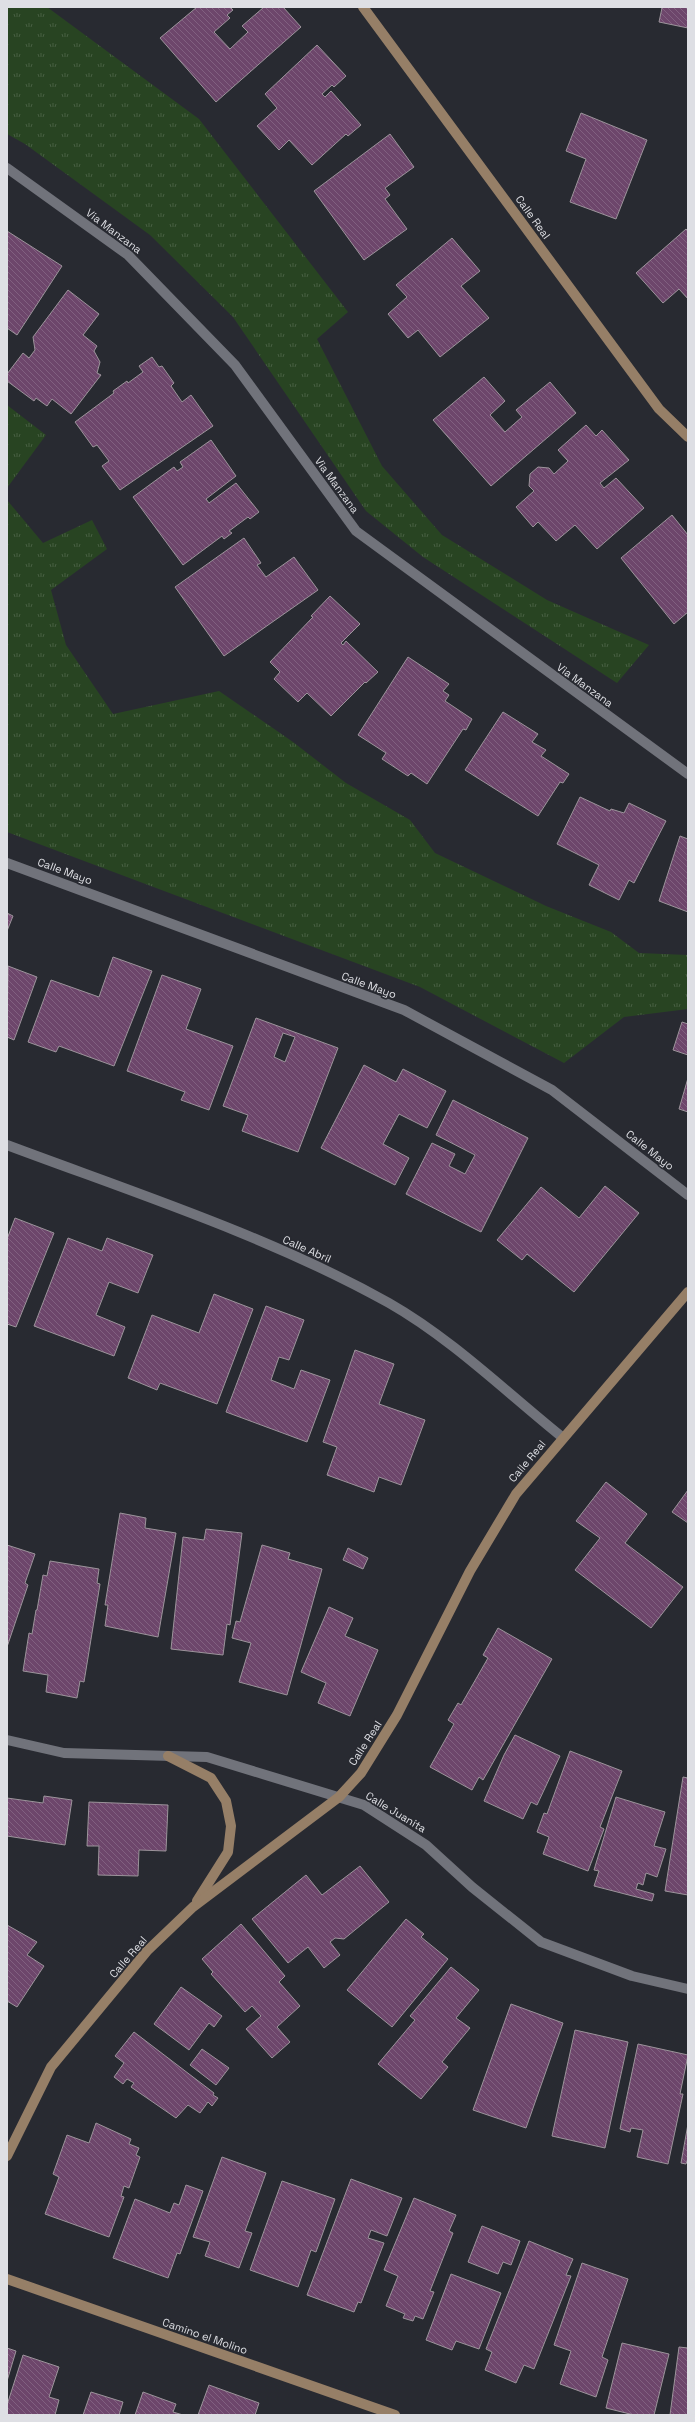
<svg xmlns="http://www.w3.org/2000/svg" width="695" height="2422" viewBox="0 0 695 2422" font-family="'Space Grotesk',sans-serif">
<defs>
<pattern id="grass-tufts" width="24" height="20" patternUnits="userSpaceOnUse"><rect width="24" height="20" fill="#284422"/><path d="M3 7l-1-3M5 7V3M7 7l1-3M15 17l-1-3M17 17v-4M19 17l1-3" fill="none" stroke="#475f42"/></pattern>
<pattern id="building-back-hatch" width="6" height="6" patternUnits="userSpaceOnUse"><rect width="6" height="6" fill="#6d466b"/><path d="M-1 5l2 2M0 0l6 6M5-1l2 2" fill="none" stroke="#816080"/></pattern>
</defs>
<rect width="100%" height="100%" fill="#282a31"/>
<g fill="url(#grass-tufts)">
<polygon points="7,7 47,7 199,119 348,312 317,339 382,466 442,535 547,600 649,645 617,683 423,557 366,511 233,317 150,235 25,144 7,134"/>
<polygon points="7,405 46,435 7,488"/>
<polygon points="7,500 43,543 92,520 107,549 51,590 66,645 113,714 219,691 293,742 346,783 410,820 435,853 546,906 611,932 639,953 688,955 688,1009 624,1017 564,1063 420,987 7,832"/>
</g>
<g fill="url(#building-back-hatch)" stroke="#9c949b" fill-rule="evenodd">
<polygon points="197,7 230,7 233,10 227,15 230,18 214,32 230,49 248,32 242,26 264,7 283,7 301,27 216,102 160,38"/>
<polygon points="659,7 688,7 688,28 659,22 662,8"/>
<polygon points="317,45 346,76 334,87 332,85 322,94 325,97 331,91 361,125 348,136 346,134 312,165 289,140 279,150 257,126 277,108 265,94"/>
<polygon points="581,113 647,140 616,219 570,202 586,159 566,151"/>
<polygon points="390,134 414,167 385,188 390,195 385,199 407,229 364,260 314,191"/>
<polygon points="686,229 688,231 688,299 679,289 663,303 636,273"/>
<polygon points="7,231 62,266 17,335 7,328"/>
<polygon points="452,238 480,271 461,286 489,318 440,357 418,330 408,338 388,314 407,297 396,285"/>
<polygon points="68,290 99,314 83,335 97,346 94,351 100,362 97,373 101,375 71,414 52,399 47,406 36,398 34,401 7,381 7,374 23,353 29,358 35,350 33,337"/>
<polygon points="152,357 159,367 162,366 174,383 171,386 182,402 191,395 213,426 120,490 102,466 109,461 97,445 93,447 75,422 114,393 113,391 127,381 128,383 143,372 139,366"/>
<polygon points="484,377 505,401 490,415 505,432 522,417 516,410 550,382 576,413 491,486 433,420"/>
<polygon points="586,425 596,436 602,430 629,460 600,483 604,488 616,478 644,508 597,549 575,525 556,541 538,522 533,527 516,507 534,491 529,486 530,474 538,467 549,468 554,474 568,461 558,450"/>
<polygon points="211,440 236,476 206,499 209,503 236,483 259,512 250,519 248,517 229,531 232,533 224,539 222,536 183,565 133,497 174,467 177,471 183,467 180,462"/>
<polygon points="672,515 688,535 688,612 674,624 621,558"/>
<polygon points="244,538 261,563 257,565 266,577 294,557 318,590 224,656 175,587"/>
<polygon points="330,596 360,624 341,643 343,645 346,641 378,672 366,683 365,682 331,716 307,693 298,702 274,679 280,672 270,662 313,617 311,616"/>
<polygon points="408,657 449,684 443,691 449,695 445,701 472,719 466,730 463,729 427,784 411,773 408,776 382,759 386,753 358,735"/>
<polygon points="503,712 538,734 532,742 546,750 541,756 569,774 563,783 560,782 538,816 465,770"/>
<polygon points="580,797 610,811 611,809 624,813 629,803 666,821 634,883 629,880 619,900 589,885 599,865 557,844"/>
<polygon points="680,836 688,839 688,912 659,901"/>
<polygon points="7,913 13,916 7,931"/>
<polygon points="113,957 152,971 114,1066 59,1046 56,1052 28,1042 51,980 99,997"/>
<polygon points="8,966 37,977 14,1040 7,1037"/>
<polygon points="162,975 201,989 186,1029 233,1046 209,1110 181,1100 185,1092 127,1071"/>
<path d="M256,1018L338,1048L298,1152L242,1131L248,1115L223,1106ZM283,1033L295,1037L285,1062L274,1057Z"/>
<polygon points="682,1022 688,1024 688,1055 673,1050"/>
<polygon points="364,1065 396,1082 403,1069 446,1091 427,1128 399,1114 383,1144 409,1158 395,1185 321,1148"/>
<polygon points="688,1078 688,1112 679,1109"/>
<polygon points="453,1100 528,1138 481,1232 406,1194 432,1143 455,1154 449,1166 465,1174 475,1155 436,1135"/>
<polygon points="605,1186 639,1213 574,1292 527,1254 522,1260 497,1240 541,1187 579,1218"/>
<polygon points="15,1218 54,1233 16,1327 7,1324 7,1239"/>
<polygon points="68,1238 102,1251 107,1238 153,1255 138,1293 109,1282 96,1315 125,1327 114,1356 34,1326"/>
<polygon points="214,1294 253,1309 217,1404 160,1383 157,1390 128,1378 152,1315 199,1333"/>
<polygon points="266,1306 304,1320 289,1360 279,1357 271,1380 294,1389 301,1370 330,1380 307,1442 226,1412"/>
<polygon points="355,1350 394,1364 379,1404 425,1420 401,1485 379,1477 374,1492 327,1475 337,1447 323,1442"/>
<polygon points="606,1482 647,1514 625,1543 683,1587 651,1628 575,1570 600,1538 576,1521"/>
<polygon points="688,1490 688,1523 672,1512"/>
<polygon points="120,1513 146,1518 145,1528 176,1533 158,1637 105,1626 108,1605 105,1605"/>
<polygon points="206,1529 242,1533 230,1625 227,1624 223,1655 171,1649 183,1537 204,1540"/>
<polygon points="7,1545 35,1554 25,1583 28,1585 7,1647"/>
<polygon points="262,1545 290,1553 288,1559 322,1569 287,1695 239,1682 251,1643 232,1638 236,1621 240,1622"/>
<polygon points="348,1548 368,1558 363,1569 343,1560"/>
<polygon points="50,1561 99,1569 97,1583 100,1584 84,1682 80,1681 77,1698 46,1692 48,1675 23,1671 29,1633 32,1634 36,1610 37,1610 43,1575 47,1576"/>
<polygon points="329,1607 353,1618 345,1636 378,1650 350,1716 318,1703 326,1683 301,1672"/>
<polygon points="498,1628 552,1659 483,1780 479,1777 472,1790 430,1767 454,1724 448,1720 458,1703 461,1705 488,1658 483,1655"/>
<polygon points="515,1735 560,1756 537,1805 531,1802 523,1819 484,1801 504,1755"/>
<polygon points="570,1751 622,1771 600,1827 604,1829 588,1871 543,1854 549,1837 537,1832 544,1813 547,1814"/>
<polygon points="683,1777 688,1778 688,1895 665,1891"/>
<polygon points="44,1796 72,1800 65,1845 7,1836 7,1798 43,1803"/>
<polygon points="616,1797 665,1812 654,1846 666,1849 657,1877 646,1873 643,1885 638,1883 636,1889 654,1894 652,1901 594,1886 599,1871 594,1870"/>
<polygon points="89,1802 168,1805 166,1851 139,1850 138,1876 98,1875 99,1846 87,1846"/>
<polygon points="360,1866 389,1902 344,1939 335,1938 330,1942 340,1955 324,1968 308,1947 288,1963 252,1919 306,1875 322,1895"/>
<polygon points="406,1919 424,1934 421,1937 448,1959 392,2027 347,1990"/>
<polygon points="241,1924 285,1976 279,1982 300,2006 277,2027 290,2042 272,2058 246,2029 261,2016 252,2006 245,2012 211,1974 213,1972 202,1959"/>
<polygon points="7,1925 37,1942 27,1955 44,1966 17,2007 7,2001"/>
<polygon points="451,1967 479,1990 456,2018 470,2028 442,2062 448,2067 421,2099 378,2064 415,2020 410,2016"/>
<polygon points="181,1987 222,2016 214,2027 209,2023 189,2050 154,2024"/>
<polygon points="511,2004 563,2023 526,2128 473,2110"/>
<polygon points="575,2030 628,2042 605,2148 552,2136"/>
<polygon points="134,2032 214,2093 213,2095 218,2098 212,2106 208,2102 200,2113 188,2105 176,2118 131,2087 134,2083 127,2079 123,2084 114,2077 124,2063 115,2056"/>
<polygon points="638,2044 688,2055 680,2094 683,2094 668,2164 637,2157 643,2130 631,2128 630,2132 620,2129"/>
<polygon points="202,2049 229,2068 216,2085 190,2065"/>
<polygon points="96,2123 131,2139 129,2144 139,2148 136,2155 140,2157 129,2188 124,2186 121,2196 124,2197 109,2237 45,2214 59,2177 53,2174 67,2135 89,2143"/>
<polygon points="688,2124 688,2158 686,2164 681,2163"/>
<polygon points="222,2157 266,2173 245,2231 252,2233 239,2268 205,2256 210,2242 193,2237"/>
<polygon points="351,2179 402,2198 387,2236 371,2230 368,2238 384,2243 361,2303 358,2302 354,2312 307,2295"/>
<polygon points="282,2181 335,2199 316,2252 311,2250 298,2287 250,2270"/>
<polygon points="186,2185 203,2191 180,2254 177,2253 168,2278 113,2258 135,2199 170,2213 174,2203 179,2205"/>
<polygon points="414,2198 456,2215 449,2231 453,2233 430,2291 434,2292 423,2319 415,2316 413,2321 403,2318 405,2314 386,2306 398,2276 384,2270"/>
<polygon points="482,2226 520,2241 511,2265 503,2262 498,2274 468,2262"/>
<polygon points="529,2241 573,2259 566,2275 571,2276 534,2369 524,2365 516,2383 485,2370 492,2352 486,2349"/>
<polygon points="582,2263 628,2279 602,2357 608,2360 596,2397 560,2384 571,2351 554,2345"/>
<polygon points="451,2274 501,2293 479,2349 456,2341 452,2350 426,2340"/>
<polygon points="622,2343 669,2354 654,2415 634,2415 606,2408"/>
<polygon points="679,2347 688,2348 688,2415 670,2415"/>
<polygon points="7,2348 16,2351 7,2381"/>
<polygon points="23,2355 59,2367 49,2397 59,2400 55,2415 7,2415 7,2405"/>
<polygon points="209,2385 259,2403 255,2415 198,2415"/>
<polygon points="91,2392 123,2402 119,2415 83,2415"/>
<polygon points="143,2392 176,2404 173,2412 183,2415 135,2415"/>
</g>
<g fill="none" stroke-linecap="round" stroke-linejoin="round">
<g stroke="#71737b" stroke-width="10">
<polyline points="7,168 128,255 235,365 356,531 688,774"/>
<polyline points="7,863 404,1010 552,1090 688,1195"/>
<path d="M7,1145C135,1193 269,1236 389,1303C452,1339 506,1392 562,1437"/>
<polyline points="7,1740 64,1753 207,1757 364,1805 426,1845 472,1887 541,1942 632,1976 688,1989"/>
</g>
<g stroke="#967f67" stroke-width="10">
<polyline points="363,7 659,409 688,437"/>
<polyline points="168,1756 211,1778 226,1801 231,1826 228,1852 197,1901"/>
<polyline points="7,2156 51,2067 147,1951 193,1907 339,1797 361,1773 397,1715 470,1571 516,1494 688,1292"/>
<polyline points="7,2279 395,2415"/>
</g>
</g>
<g text-anchor="middle" stroke-width="3.5" stroke-linejoin="round" paint-order="stroke">
<g font-size="11" fill="#dedfe4" stroke="#282a31">
<text transform="translate(533 217) rotate(54)" y="4">Calle Real</text>
<text transform="translate(114 231) rotate(37)" y="4">Via Manzana</text>
<text transform="translate(337 485) rotate(54)" y="4">Via Manzana</text>
<text transform="translate(585 685) rotate(36)" y="4">Via Manzana</text>
<text transform="translate(65 871) rotate(20)" y="4">Calle Mayo</text>
<text transform="translate(369 985) rotate(20)" y="4">Calle Mayo</text>
<text transform="translate(650 1150) rotate(38)" y="4">Calle Mayo</text>
<text transform="translate(307 1249) rotate(24)" y="4">Calle Abril</text>
<text transform="translate(527 1461) rotate(-50)" y="4">Calle Real</text>
<text transform="translate(365 1743) rotate(-57)" y="4">Calle Real</text>
<text transform="translate(396 1812) rotate(31)" y="4">Calle Juanita</text>
<text transform="translate(128 1957) rotate(-49)" y="4">Calle Real</text>
<text transform="translate(205 2336) rotate(19)" y="4">Camino el Molino</text>
</g>
</g>
<rect width="695" height="2422" fill="none" stroke="#dedfe4" stroke-width="16"/>
</svg>
